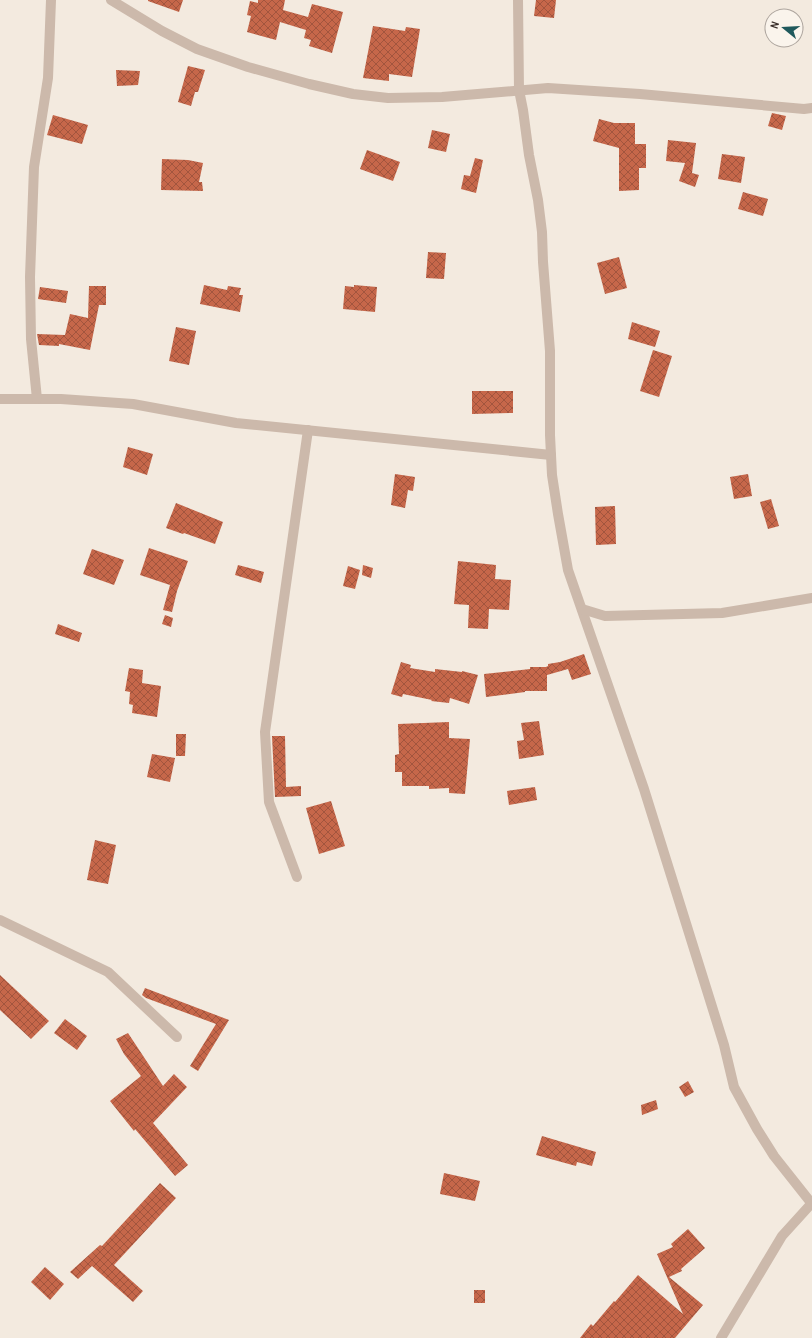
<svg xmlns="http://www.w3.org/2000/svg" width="812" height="1338" viewBox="0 0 812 1338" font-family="'Archivo Narrow',sans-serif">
<defs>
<pattern id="building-cross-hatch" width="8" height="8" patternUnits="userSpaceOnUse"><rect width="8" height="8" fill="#c6674a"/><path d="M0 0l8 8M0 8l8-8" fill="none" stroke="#a2553e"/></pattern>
</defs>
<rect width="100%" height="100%" fill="#f3eadf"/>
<g fill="url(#building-cross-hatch)">
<polygon points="148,0 183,0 179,12 148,1"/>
<polygon points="258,0 285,0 283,10 308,17 312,4 343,12 332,53 309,46 311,40 304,38 306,30 280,22 276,40 247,32 251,16 247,15 250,1 258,3"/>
<polygon points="536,0 556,0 554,18 534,16"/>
<polygon points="373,26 405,31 406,27 420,29 412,77 389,74 389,81 363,78"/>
<polygon points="188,66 205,70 198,92 195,92 191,106 178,102"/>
<polygon points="116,70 140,71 138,85 117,86"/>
<polygon points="772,113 786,116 782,130 768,126"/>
<polygon points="53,115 88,125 82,144 47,135"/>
<polygon points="599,119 614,123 635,123 635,144 646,144 646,168 639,168 639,190 619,191 619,148 593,141"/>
<polygon points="432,130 450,134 446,152 428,148"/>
<polygon points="668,140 696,143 692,173 699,175 695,187 679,181 685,163 666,161"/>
<polygon points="367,150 400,162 393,181 360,169"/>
<polygon points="722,154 745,157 741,183 718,179"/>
<polygon points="475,158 483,160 476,193 461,189 464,175 470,176"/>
<polygon points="162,159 188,160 203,163 199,182 202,182 203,191 161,190"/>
<polygon points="743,192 768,199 763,216 738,209"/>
<polygon points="428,252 446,253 444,279 426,278"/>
<polygon points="619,257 627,288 605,294 597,263"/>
<polygon points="204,285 227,290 228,286 241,288 239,295 243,295 240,312 200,304"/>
<polygon points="354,285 377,287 375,312 343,309 345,286 354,287"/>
<polygon points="89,286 106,286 106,305 99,305 90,350 59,344 59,346 39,345 37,334 65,335 70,314 88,318"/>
<polygon points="40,287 68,291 66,303 38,299"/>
<polygon points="632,322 660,331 655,347 628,339"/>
<polygon points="176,327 196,331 189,365 169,361"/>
<polygon points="653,350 672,356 659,397 640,391"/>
<polygon points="472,391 513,391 513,413 472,414"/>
<polygon points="128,447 153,454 147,475 123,467"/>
<polygon points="395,474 415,477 413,491 408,490 405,508 391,505"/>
<polygon points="748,474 752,496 734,499 730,477"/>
<polygon points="771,499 779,526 768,529 760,502"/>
<polygon points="176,503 223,522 215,544 184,533 183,534 166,528"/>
<polygon points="615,506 616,544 596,545 595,507"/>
<polygon points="149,548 188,561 177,591 172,612 163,610 170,585 140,575"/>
<polygon points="92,549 124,560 114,585 83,574"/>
<polygon points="458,561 496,565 495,579 511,580 509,610 489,609 488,629 468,628 469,605 454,604"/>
<polygon points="238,565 264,572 261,583 235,575"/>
<polygon points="363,565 373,568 371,578 362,575"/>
<polygon points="348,566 360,570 355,589 343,586"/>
<polygon points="165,615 173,618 171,627 162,624"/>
<polygon points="58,624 82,633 79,642 55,634"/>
<polygon points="584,654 591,674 572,680 568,669 547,675 547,691 525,691 525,692 486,697 484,674 530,669 530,667 546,667 548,666 548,664 560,662"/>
<polygon points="401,662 411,665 410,668 435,672 435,669 462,672 462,671 478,675 469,704 450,698 449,703 431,701 432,700 403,694 402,697 391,694"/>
<polygon points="129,668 143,670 142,683 161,686 157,717 132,713 133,705 129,704 130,692 125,691"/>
<polygon points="539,721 544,755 519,759 517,741 524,740 521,723"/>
<polygon points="449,722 449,738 470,739 465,794 449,793 449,788 429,789 429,786 402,786 402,772 395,772 395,755 399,754 398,724"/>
<polygon points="176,734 186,734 185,756 176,756"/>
<polygon points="272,736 285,736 286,787 301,786 301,796 275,797"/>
<polygon points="152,754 175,758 170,782 147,777"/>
<polygon points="535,787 537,800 509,805 507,791"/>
<polygon points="331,801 345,846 319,854 306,808"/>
<polygon points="95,840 116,845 108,884 87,880"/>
<polygon points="0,975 49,1021 31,1039 0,1010"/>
<polygon points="145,988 229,1020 198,1071 190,1066 216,1024 146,998 142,995"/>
<polygon points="65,1019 87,1036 77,1050 54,1033"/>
<polygon points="128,1033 163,1086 174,1074 187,1087 153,1123 188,1165 175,1176 135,1129 134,1131 110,1101 141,1076 124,1054 116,1039"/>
<polygon points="688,1081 694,1092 685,1097 679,1087"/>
<polygon points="656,1100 658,1109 642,1115 641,1105"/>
<polygon points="542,1136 596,1152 592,1166 577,1162 576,1166 536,1155"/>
<polygon points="444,1173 480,1181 475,1201 440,1194"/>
<polygon points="160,1183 176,1198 114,1265 143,1291 133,1302 92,1266 78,1279 70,1272 100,1245 102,1246"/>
<polygon points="688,1229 705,1248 681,1269 682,1271 669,1277 703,1305 675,1338 580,1338 591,1324 593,1326 614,1301 615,1302 638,1275 683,1314 657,1254 673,1247 671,1244"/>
<polygon points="45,1267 64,1284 50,1300 31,1282"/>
<rect x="474" y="1290" width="11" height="13"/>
</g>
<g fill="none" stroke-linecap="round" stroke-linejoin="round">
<g stroke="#ccb9ab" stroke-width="10">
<polyline points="111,0 162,31 197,49 248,67 309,84 353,94 388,98 442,97 548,88 640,94 804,109 812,108"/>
<polyline points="518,0 519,90 523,110 529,155 538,200 542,232 543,262 550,351 550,435 552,475 558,514 568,570 644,789 724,1045 734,1087 757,1129 774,1156 812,1204"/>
<polyline points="0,399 61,399 133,404 236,423 551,455"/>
<polyline points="37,399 31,339 30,277 34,167 48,78 51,0"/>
<polyline points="582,609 605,616 722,613 812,598"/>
<polyline points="297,877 269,802 265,732 308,430"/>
<polyline points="0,920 108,972 177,1037"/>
<polyline points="721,1338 782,1236 811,1204"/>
</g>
</g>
<g transform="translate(784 28) rotate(288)"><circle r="19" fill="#faf4ec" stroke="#ada59e"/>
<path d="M0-3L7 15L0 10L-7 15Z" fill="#1f595c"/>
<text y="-6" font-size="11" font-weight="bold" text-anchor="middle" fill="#3a2f2a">N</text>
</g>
</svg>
